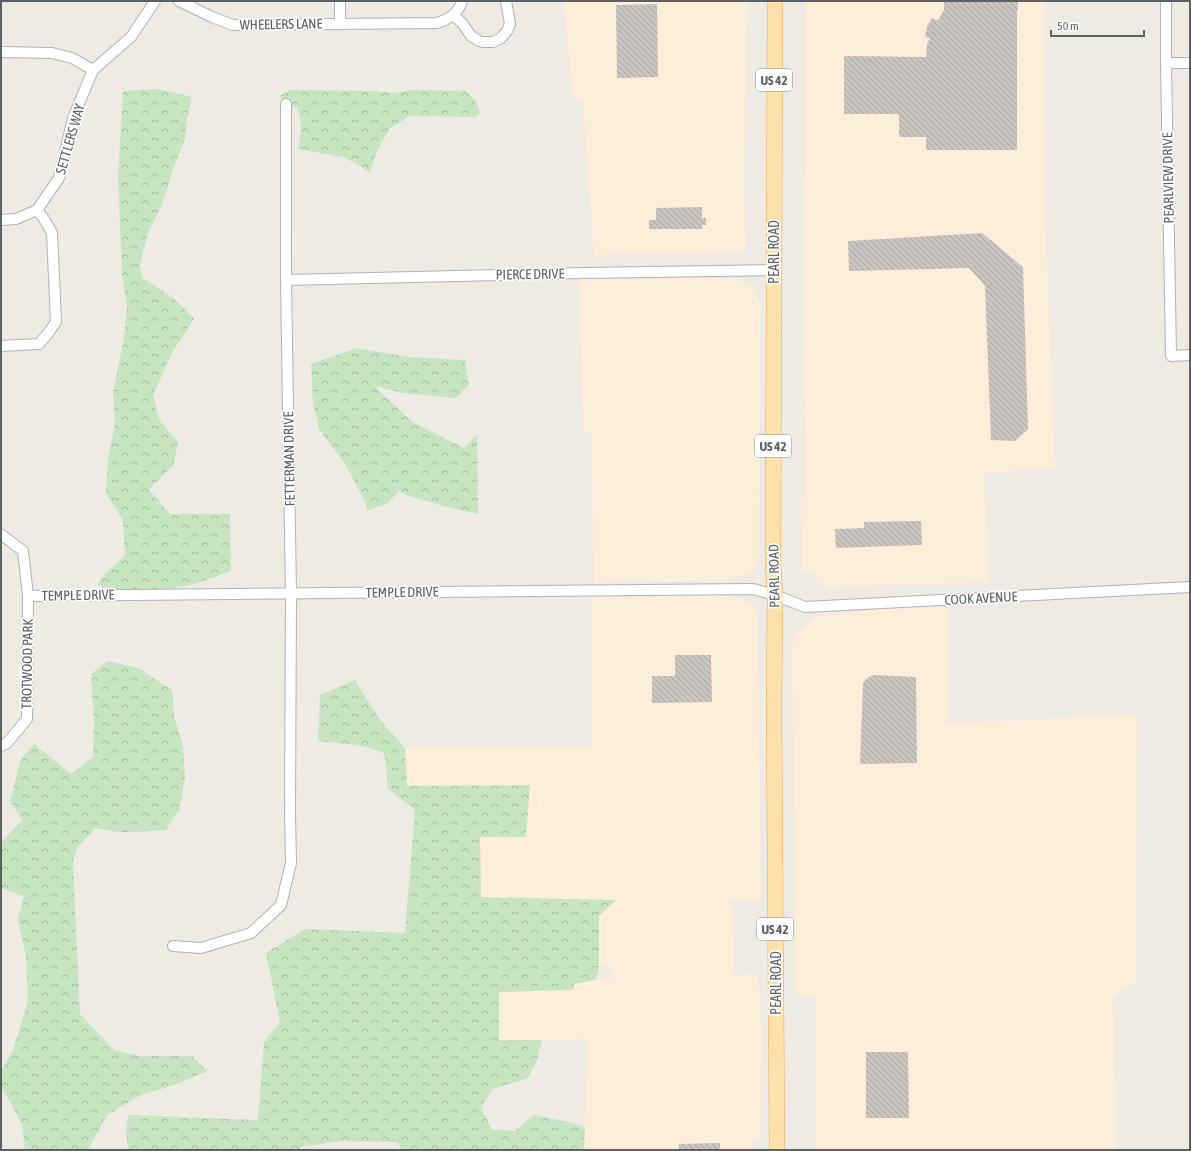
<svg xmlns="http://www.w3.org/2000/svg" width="1191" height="1151" viewBox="0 0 1191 1151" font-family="'Asap Condensed',sans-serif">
<defs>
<pattern id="forest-crowns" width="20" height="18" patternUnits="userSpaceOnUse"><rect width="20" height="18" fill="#c8e5c1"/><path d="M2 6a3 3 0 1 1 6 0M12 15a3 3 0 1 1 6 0" fill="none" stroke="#a6bda0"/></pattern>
<pattern id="building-back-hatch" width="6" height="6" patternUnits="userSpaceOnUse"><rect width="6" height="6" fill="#cac5c1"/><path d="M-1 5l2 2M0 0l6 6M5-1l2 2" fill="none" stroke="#a7a3a0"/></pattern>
</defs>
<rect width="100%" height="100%" fill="#eeeae4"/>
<g fill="#fdeeda">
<polygon points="564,1 747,1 744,185 746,252 594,255 583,99 573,99"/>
<polygon points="806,1 1043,1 1045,218 1055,467 984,473 989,582 822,587 812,573 802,571 801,498 806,498 804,222 806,157"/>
<polygon points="714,278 741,280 752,289 760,302 759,550 759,561 756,568 745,576 723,580 594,583 591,431 583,433 580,279"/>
<polygon points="718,595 739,597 756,607 758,617 761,899 727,900 733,909 734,966 733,975 758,974 762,1036 760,1140 752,1140 752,1150 584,1150 588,1039 499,1041 499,992 573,990 574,984 613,977 612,967 599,966 599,916 616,901 481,897 480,837 407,786 405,748 592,747 591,598"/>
<polygon points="886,608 947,608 947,723 1137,715 1136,982 1113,996 1116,1150 815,1150 815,996 796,995 795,832 792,647 796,633 814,617"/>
</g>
<g fill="url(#forest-crowns)">
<polygon points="158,89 192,97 187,118 185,140 172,171 167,190 157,215 148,233 140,263 142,278 172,297 194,318 184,335 174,349 153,395 159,420 178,442 174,464 149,490 170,514 230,514 231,571 194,584 147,593 98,586 101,578 125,555 123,520 106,493 108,459 115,424 113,391 123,344 127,307 122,275 118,177 123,91"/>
<path d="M291,90L375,91L393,93L410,90L466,91L475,100L480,113L475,117L410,116L390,128L377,151L370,172L366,171L361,166L343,157L298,149C301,133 303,124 297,108L286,104L279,96Z"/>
<polygon points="357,348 409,357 465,360 469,385 456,398 403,393 374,386 412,422 464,448 477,434 478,514 443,506 406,495 399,491 387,504 368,510 366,503 345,464 319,429 313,402 311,364"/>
<polygon points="108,661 138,668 172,690 174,716 183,746 185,777 180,808 166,830 135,832 116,832 96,828 78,846 73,860 80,1014 114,1050 138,1056 192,1056 208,1071 171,1086 141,1095 107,1115 88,1150 25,1150 22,1124 1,1086 1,1071 13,1050 28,1001 26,956 18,920 24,896 1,888 1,843 22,820 10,801 20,761 34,744 71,774 93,757 94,721 91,674"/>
<polygon points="355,680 380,720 405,748 407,786 530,785 526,837 480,837 481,897 616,900 599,916 599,966 596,980 574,984 573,990 499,992 499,1040 542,1040 536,1063 528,1078 493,1089 481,1107 492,1130 515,1131 534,1115 573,1123 585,1128 584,1150 402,1150 397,1142 340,1141 301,1147 299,1150 128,1150 126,1127 129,1115 258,1120 264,1042 280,1022 266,953 305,929 405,933 415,810 388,789 386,763 383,752 358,745 318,741 320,695"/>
</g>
<g fill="url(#building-back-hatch)">
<polygon points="944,1 1018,1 1018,10 1017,10 1017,150 926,150 926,137 899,137 899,114 844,114 844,56 926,57 927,44 930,39 925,37 927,27 932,18 938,20 944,10"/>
<polygon points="657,4 658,77 617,78 616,5"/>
<polygon points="702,207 702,218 706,218 706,225 702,225 702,229 649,229 649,220 656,220 656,208"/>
<polygon points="982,233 1023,267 1028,429 1015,441 991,440 985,286 969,268 849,271 848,241"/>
<polygon points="921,521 922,545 836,548 835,529 864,528 864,522"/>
<polygon points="675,655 711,655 712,702 652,703 652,676 675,676"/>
<polygon points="874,675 916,677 917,763 860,764 863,683 867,678"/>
<polygon points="866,1052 908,1052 909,1118 866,1118"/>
<polygon points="720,1143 720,1150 679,1150 679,1144"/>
</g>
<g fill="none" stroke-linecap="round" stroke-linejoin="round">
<defs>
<g id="minor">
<path d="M179,1L212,17L233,25L437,23C449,19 458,14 462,1"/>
<polyline points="340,1 340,24"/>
<polyline points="1166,1 1166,63 1171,356 1190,355"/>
<polyline points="453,15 462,23 471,36 479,41 483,42 493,42 501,38 507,31 510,24 506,1"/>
<polyline points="1,52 52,53 72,58 93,70"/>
<polyline points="1166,63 1190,63"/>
<polyline points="1,220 16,219 37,210 59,178 73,118 93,70 131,37 155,1"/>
<polyline points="286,280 585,273 774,270"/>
<polyline points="1,346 39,344 49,332 56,322 52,233 44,219 37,210"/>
<polyline points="1,535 2,535 23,551 28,596 27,719 7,743 1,746"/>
<polyline points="28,596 753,589 775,595 805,607 1190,587"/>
<polyline points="173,946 201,948 251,933 281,905 291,863 290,814 291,594 286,280 286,104"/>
</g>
<polyline id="primary" points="775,1 773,565 775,595 774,708 777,1150"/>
</defs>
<use href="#minor" stroke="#b0b3b6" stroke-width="12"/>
<use href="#primary" stroke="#eea95d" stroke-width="16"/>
<use href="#minor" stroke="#fff" stroke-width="10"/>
<use href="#primary" stroke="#fde0aa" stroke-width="15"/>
</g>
<g text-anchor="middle" stroke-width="3.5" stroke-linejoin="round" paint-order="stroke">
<g fill="#fff" stroke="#8d9092" stroke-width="1">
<rect x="756" y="69" width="36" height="22" rx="3"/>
<rect x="755" y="435" width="36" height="22" rx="3"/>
<rect x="757" y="918" width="36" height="22" rx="3"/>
</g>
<g font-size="13" font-weight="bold" fill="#5c6164">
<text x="774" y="85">US 42</text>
<text x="773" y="451">US 42</text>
<text x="775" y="934">US 42</text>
</g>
<g font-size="14" fill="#5c6164" stroke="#fff">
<text transform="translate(281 24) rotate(-1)" y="5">WHEELERS LANE</text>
<text transform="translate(70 139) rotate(-74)" y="5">SETTLERS WAY</text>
<text transform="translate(1168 178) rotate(-91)" y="5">PEARLVIEW DRIVE</text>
<text transform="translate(774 252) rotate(-90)" y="5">PEARL ROAD</text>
<text transform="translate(530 274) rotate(-1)" y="5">PIERCE DRIVE</text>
<text transform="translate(289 459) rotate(-91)" y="5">FETTERMAN DRIVE</text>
<text transform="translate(774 576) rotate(-91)" y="5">PEARL ROAD</text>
<text transform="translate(402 592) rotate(-1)" y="5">TEMPLE DRIVE</text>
<text transform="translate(78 595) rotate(-1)" y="5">TEMPLE DRIVE</text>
<text transform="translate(981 598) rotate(-3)" y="5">COOK AVENUE</text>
<text transform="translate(27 664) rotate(-89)" y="5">TROTWOOD PARK</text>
<text transform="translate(776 983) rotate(-90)" y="5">PEARL ROAD</text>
</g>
</g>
<rect width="1191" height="1151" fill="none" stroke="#5c6164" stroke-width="4"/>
<path d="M1051 30v6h93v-6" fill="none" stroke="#5c6164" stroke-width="2"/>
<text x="1057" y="30" font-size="12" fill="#5c6164" stroke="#ffffff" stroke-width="3" paint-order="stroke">50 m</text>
</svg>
